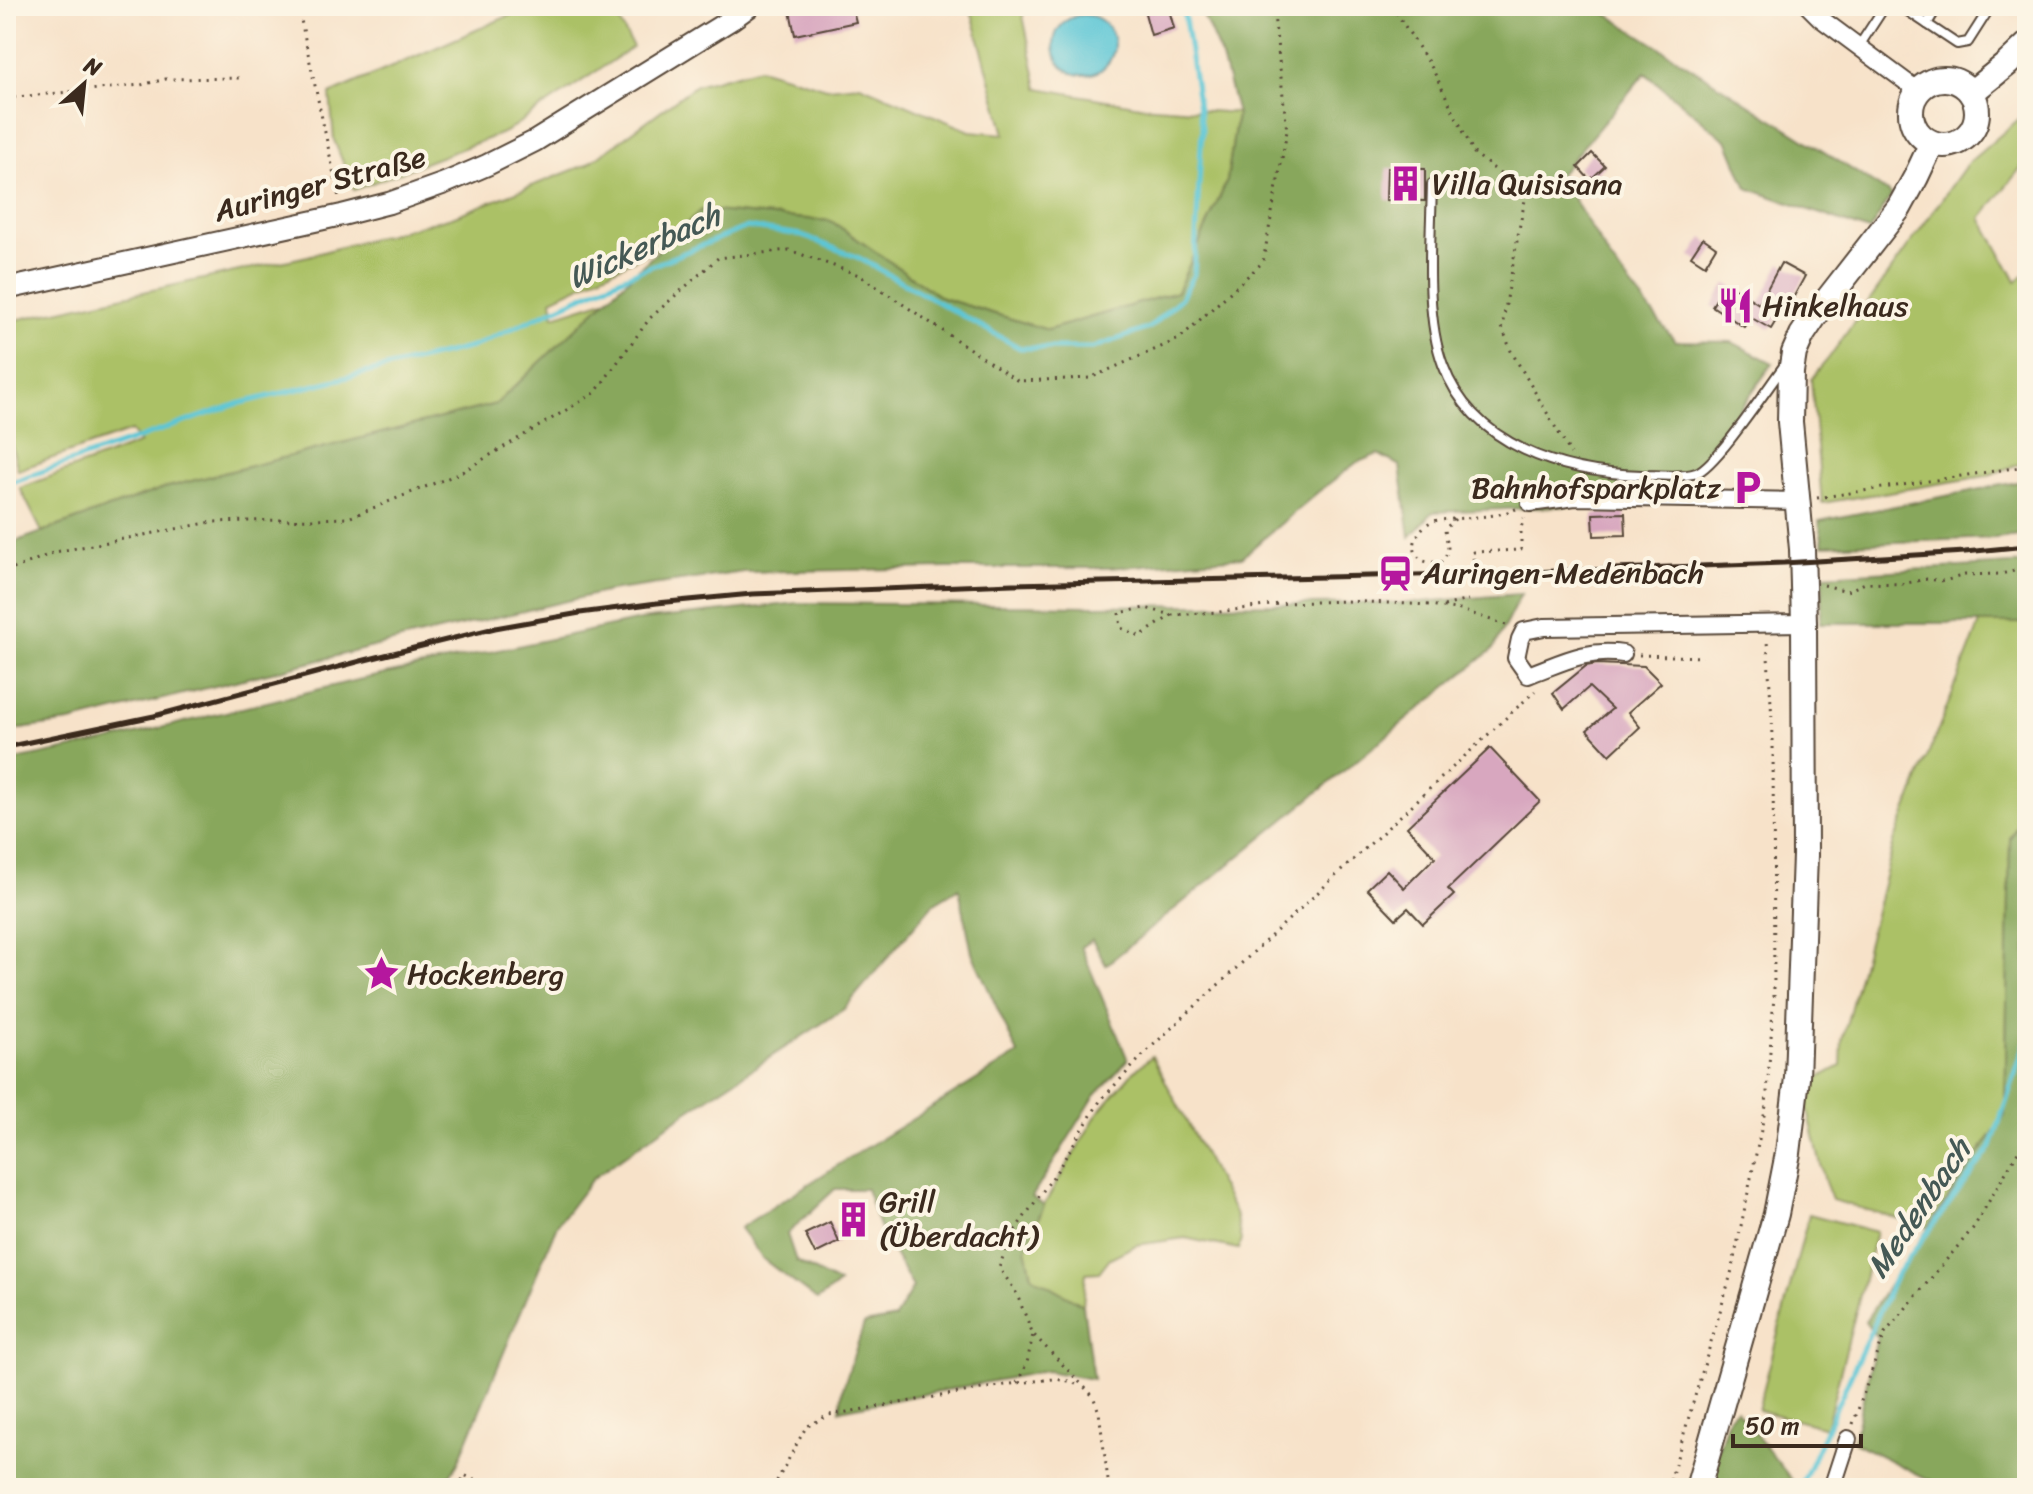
<svg xmlns="http://www.w3.org/2000/svg" width="2033" height="1494" viewBox="0 0 2033 1494" font-family="Sriracha,sans-serif">
<rect width="100%" height="100%" fill="#fcf5e5"/>
<filter id="ink" filterUnits="userSpaceOnUse"><feTurbulence type="fractalNoise" baseFrequency=".0125" numOctaves="2"/><feDisplacementMap in="SourceGraphic" scale="16" xChannelSelector="R" yChannelSelector="G"/><feConvolveMatrix kernelMatrix="1 2 1 2 8 2 1 2 1" color-interpolation-filters="sRGB"/></filter>
<filter id="wash" filterUnits="userSpaceOnUse"><feTurbulence type="fractalNoise" baseFrequency=".006" numOctaves="4" result="noise"/><feDisplacementMap in="SourceGraphic" scale="32" xChannelSelector="R" yChannelSelector="G"/><feGaussianBlur stdDeviation="1.8" result="paint"/><feColorMatrix in="noise" values="0 0 0 0 0 0 0 0 0 0 0 0 0 0 0 0 0 1.4 0 .05"/><feComposite in="paint" operator="in"/></filter>
<g filter="url(#wash)">
<rect width="100%" height="100%" fill="#f7e2c9"/>
<g fill="#abc166" stroke="#737642" stroke-width="2">
<polygon points="531,6 633,6 617,17 633,47 505,132 354,190 334,140 330,94"/>
<polygon points="970,6 1021,6 1038,88 1140,106 1237,113 1227,181 1177,292 1048,330 942,298 831,221 701,210 666,244 552,299 554,316 608,299 496,404 164,488 42,532 20,488 140,443 131,431 18,470 6,424 6,322 308,256 452,217 588,164 696,85 759,68 827,88 860,85 970,131 1005,134"/>
<polygon points="2027,112 2027,160 1981,218 2016,281 2027,273 2027,461 1986,476 1822,503 1811,379 1828,359 1967,164"/>
<polygon points="1980,623 2027,623 2027,808 2010,838 2005,1115 1928,1227 1832,1200 1825,1182 1807,1106 1813,1081 1841,1066 1842,1041 1894,842"/>
<polygon points="1152,1056 1235,1213 1241,1240 1238,1249 1185,1238 1136,1245 1110,1258 1099,1272 1086,1273 1083,1305 1032,1276 1026,1248 1044,1205 1097,1114 1132,1073"/>
<polygon points="1809,1214 1876,1232 1826,1428 1758,1410"/>
</g>
<g fill="#88a75b" stroke="#62683c" stroke-width="2">
<polygon points="1199,6 1594,6 1892,195 1869,231 1747,188 1728,142 1645,73 1559,175 1612,262 1675,341 1732,342 1773,363 1699,466 1649,503 1433,512 1410,537 1400,466 1378,454 1356,463 1318,492 1242,557 1109,568 947,568 744,572 609,591 409,638 70,722 6,731 6,545 164,488 496,404 701,210 831,221 942,298 1048,330 1177,292 1227,181 1237,114 1222,58"/>
<polygon points="2027,480 2027,534 1996,538 1823,545 1819,521"/>
<polygon points="2027,563 2027,623 1820,623 1824,575"/>
<polygon points="1521,594 1493,649 1106,965 1092,940 1081,947 1128,1060 1094,1097 1032,1197 1044,1205 1026,1248 1032,1276 1083,1305 1093,1379 1046,1371 840,1410 843,1388 864,1324 895,1318 913,1287 880,1229 866,1189 835,1189 787,1234 796,1261 839,1284 817,1300 763,1259 740,1228 835,1167 1018,1054 972,953 959,888 933,904 844,1009 685,1113 592,1179 557,1225 457,1465 441,1488 6,1488 6,762 107,741 353,681 640,620 798,603 1094,606 1408,603"/>
<polygon points="2027,808 2027,1488 1946,1488 1853,1442 1877,1338 1865,1321 2005,1115 2010,838"/>
<polygon points="1736,1409 1798,1488 1706,1488 1729,1416"/>
</g>
<circle fill="#5bc6d6" stroke="#4b787a" stroke-width="2" cx="1084" cy="45" r="30"/>
<g fill="none" stroke-linecap="round" stroke-linejoin="round">
<g stroke="#5bc6d6" stroke-width="5">
<polyline points="6,484 237,404 472,347 624,277 747,227 801,235 859,258 1020,348 1093,348 1149,328 1181,298 1194,274 1202,128 1183,6"/>
<polyline points="1800,1488 1896,1275 1991,1147 2027,1038"/>
</g>
</g>
<g id="blocks">
<g fill="#d8a7bf">
<polygon points="789,6 852,6 856,22 795,35"/>
<polygon points="1143,6 1168,6 1174,28 1151,35"/>
<polygon points="1592,153 1605,166 1590,180 1578,167"/>
<polygon points="1387,168 1425,169 1425,201 1386,200"/>
<polygon points="1703,238 1716,247 1705,265 1691,256"/>
<polygon points="1781,263 1805,276 1793,298 1790,297 1771,329 1750,317 1744,327 1712,306 1726,283 1759,304"/>
<polygon points="1625,513 1626,535 1594,536 1593,514"/>
<polygon points="1597,664 1644,666 1661,683 1628,712 1640,727 1610,755 1587,730 1612,709 1589,687 1564,709 1553,693 1586,666"/>
<polygon points="1490,748 1540,801 1448,889 1454,895 1423,924 1408,908 1396,919 1367,889 1387,870 1404,888 1435,857 1407,827"/>
<polygon points="830,1222 839,1242 815,1254 805,1234"/>
</g>
</g>
</g>
<g filter="url(#ink)">
<use href="#blocks" fill-opacity="0" stroke="#574638" stroke-width="2"/>
<g fill="none" stroke-linecap="round" stroke-linejoin="round">
<defs>
<g id="service">
<polyline points="1900,6 1927,24 1938,6"/>
<polyline points="1927,24 1957,44 1968,42 1991,6"/>
<polyline points="1859,46 1885,6"/>
<path d="M1432,184C1431,238 1424,315 1443,365C1473,446 1562,473 1642,475C1654,475 1685,478 1696,473C1716,466 1768,387 1784,366"/>
</g>
<g id="minor">
<polyline points="1808,6 1820,18 1917,90"/>
<polyline points="1530,503 1575,497 1799,501"/>
<path d="M1623,654C1587,648 1561,663 1528,675L1516,658L1520,639L1524,631L1544,627L1804,623"/>
<polyline points="1832,1488 1848,1439"/>
</g>
<polyline id="tertiary" points="6,289 342,215 389,203 445,183 487,165 535,141 732,19 750,6"/>
<g id="secondary">
<circle cx="1944" cy="112" r="33"/>
<polyline points="1971,93 2007,64 2027,45"/>
<polyline points="1698,1488 1776,1214 1788,1153 1797,1078 1805,855 1804,623 1802,549 1790,422 1791,372 1794,353 1802,335 1814,317 1899,208 1916,177 1932,143"/>
</g>
</defs>
<use href="#service" stroke="#574638" stroke-width="12"/>
<use href="#minor" stroke="#574638" stroke-width="20"/>
<use href="#tertiary" stroke="#574638" stroke-width="24"/>
<use href="#secondary" stroke="#574638" stroke-width="28"/>
<g stroke="#574638" stroke-width="3" stroke-dasharray="2 6" stroke-linecap="butt">
<polyline points="298,6 339,198"/>
<polyline points="1392,6 1432,68 1474,153 1498,172 1528,186 1520,224 1502,327 1511,351 1571,454"/>
<polyline points="6,98 141,85 166,79 244,78"/>
<polyline points="1817,498 2027,466"/>
<path d="M1455,519L1445,529C1446,544 1453,548 1441,562C1435,562 1427,563 1422,560C1407,550 1417,530 1429,523C1436,519 1445,520 1453,519C1475,517 1496,517 1516,509"/>
<polyline points="1474,568 1473,552 1521,550 1521,528 1524,518"/>
<polyline points="6,572 55,552 212,522 348,518 460,473 595,393 650,318 718,258 789,250 859,275 1018,381 1090,378 1179,339 1263,262 1287,131 1273,6"/>
<polyline points="1824,585 1847,591 1865,583 1902,584 1927,579 1944,581 1965,575 2001,574 2027,568"/>
<polyline points="1444,606 1468,600"/>
<polyline points="1172,615 1140,636 1121,628 1119,613 1145,608 1172,615 1219,612 1287,603 1345,601 1430,605 1461,610 1509,626"/>
<polyline points="1639,655 1703,657"/>
<polyline points="1017,1383 1027,1363 1033,1334"/>
<polyline points="1853,1424 1885,1333 1974,1227 2027,1136"/>
<polyline points="459,1488 464,1475 491,1488"/>
<polyline points="773,1488 806,1427 829,1415 1017,1383 1054,1379 1069,1381 1078,1385"/>
<polyline points="1109,1488 1099,1412 1093,1396 1033,1334 1015,1290 999,1268 1010,1237 1055,1174 1100,1101 1148,1050 1535,691"/>
<polyline points="1668,1488 1731,1274 1766,1106 1774,996 1773,735 1767,641"/>
</g>
<use href="#service" stroke="#fff" stroke-width="8"/>
<use href="#minor" stroke="#fff" stroke-width="16"/>
<use href="#tertiary" stroke="#fff" stroke-width="20"/>
<use href="#secondary" stroke="#fff" stroke-width="24"/>
<polyline stroke="#3b2a1e" stroke-width="5" points="6,747 154,716 361,661 495,628 580,613 657,603 752,594 1013,584 1500,573 1784,563 1965,552 2027,546"/>
</g>
</g>
<defs>
<symbol id="building-bare" viewBox="-9 -9 18 18"><path d="M-4-6H4V6H1V3H-1V6H-4ZM-2.5-4.3h1.7v1.8h-1.7ZM.8-4.3h1.7v1.8H.8ZM-2.5-1h1.7V.8h-1.7ZM.8-1h1.7V.8H.8Z" fill="#b5179e" stroke="#fcf5e5" stroke-width="2.5" paint-order="stroke"/></symbol>
<symbol id="restaurant-bare" viewBox="-9 -9 18 18"><path d="M-5-6h1v4h1v-4h1v4h1v-4h1v5L-1.5 .5V6h-2V.5L-5-1ZM5-6V6H3V1.5H1.5Q1.5-4 5-6Z" fill="#b5179e" stroke="#fcf5e5" stroke-width="2.5" paint-order="stroke"/></symbol>
<symbol id="parking-bare" viewBox="-9 -9 18 18"><path d="M-3.5-5.5H1a3.5 3.5 0 0 1 0 7H-1V5.5H-3.5ZM-1-3.4V-.6H.8a1.4 1.4 0 0 0 0-2.8Z" fill="#b5179e" stroke="#fcf5e5" stroke-width="2.5" paint-order="stroke"/></symbol>
<symbol id="station-bare" viewBox="-9 -9 18 18"><path d="M-3-6H3Q5-6 5-4V2Q5 4 3 4L4.5 6H3L1.5 4h-3L-3 6H-4.5L-3 4Q-5 4-5 2V-4Q-5-6-3-6ZM-3.5-4v3h7v-3ZM-3.5 1v1.5H-2V1ZM2 1v1.5H3.5V1Z" fill="#b5179e" stroke="#fcf5e5" stroke-width="2.5" paint-order="stroke"/></symbol>
<symbol id="sight-bare" viewBox="-9 -9 18 18"><path d="M0-6L1.8-2.2L6-1.7L2.9 1.2L3.7 5.4L0 3.3L-3.7 5.4L-2.9 1.2L-6-1.7L-1.8-2.2Z" fill="#b5179e" stroke="#fcf5e5" stroke-width="2.5" paint-order="stroke"/></symbol>
</defs>
<g fill-rule="evenodd">
<use href="#building-bare" x="1380" y="158" width="51" height="51"/>
<use href="#restaurant-bare" x="1710" y="280" width="51" height="51"/>
<use href="#parking-bare" x="1722" y="462" width="51" height="51"/>
<use href="#station-bare" x="1370" y="548" width="51" height="51"/>
<use href="#sight-bare" x="356" y="948" width="51" height="51"/>
<use href="#building-bare" x="828" y="1194" width="51" height="51"/>
</g>
<g text-anchor="middle" stroke-width="8" stroke-linejoin="round" paint-order="stroke">
<g font-size="30" fill="#3b2a1e" stroke="#fcf5e5">
<text transform="translate(320 184) rotate(-15)" y="10">Auringer Straße</text>
</g>
<g font-size="30" fill="#3b2a1e" stroke="#fcf5e5" text-anchor="start">
<text x="1432" y="194">Villa Quisisana</text>
<text x="1762" y="316">Hinkelhaus</text>
<text x="1721" y="498" text-anchor="end">Bahnhofsparkplatz</text>
<text x="1422" y="583">Auringen-Medenbach</text>
<text x="407" y="984">Hockenberg</text>
<text x="879" y="1212">Grill<tspan x="879" dy="34">(Überdacht)</tspan></text>
</g>
<g font-size="32" font-style="italic" fill="#455955" stroke="#fcf5e5">
<text transform="translate(644 246) rotate(-24)" y="11">Wickerbach</text>
<text transform="translate(1918 1208) rotate(-56)" y="11">Medenbach</text>
</g>
</g>
<rect width="2033" height="1494" fill="none" stroke="#fcf5e5" stroke-width="32"/>
<g transform="translate(84 84) rotate(27)" stroke="#fcf5e5" stroke-width="6" paint-order="stroke">
<path d="M0-6L14 30L0 20L-14 30Z" fill="#3b2a1e"/>
<text y="-12" font-size="22" font-weight="bold" text-anchor="middle" fill="#3b2a1e">N</text>
</g>
<path d="M1733 1434v12h128v-12" fill="none" stroke="#3b2a1e" stroke-width="4"/>
<text x="1745" y="1434" font-size="24" fill="#3b2a1e" stroke="#fcf5e5" stroke-width="6" paint-order="stroke">50 m</text>
</svg>
